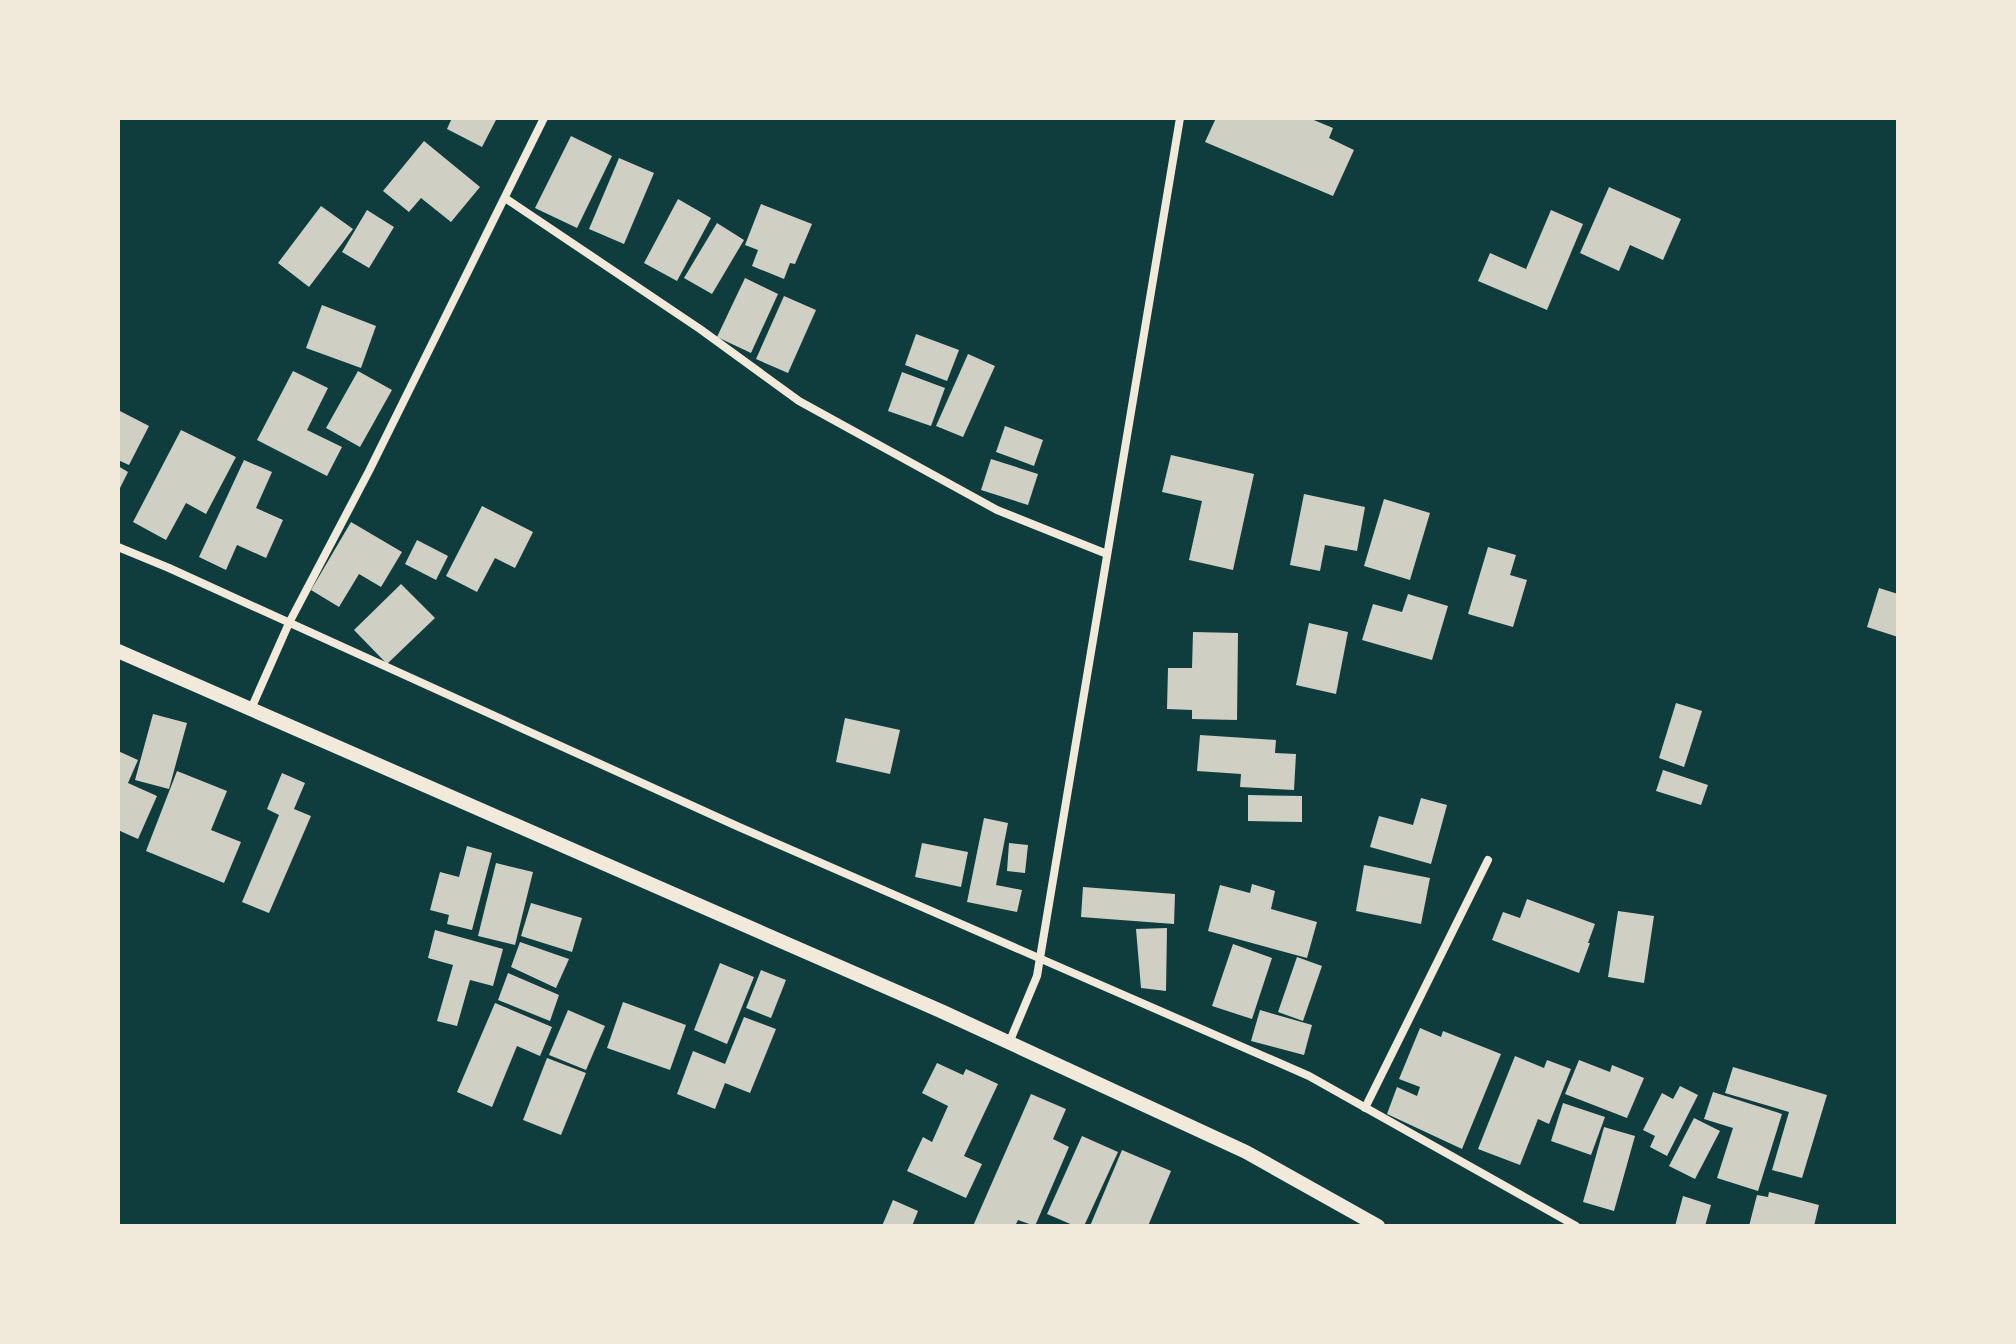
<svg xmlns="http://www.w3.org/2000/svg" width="2016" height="1344" viewBox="0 0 2016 1344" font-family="'Exo 2',sans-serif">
<rect width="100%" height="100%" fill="#0f3d3e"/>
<g fill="#cfcfc3">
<polygon points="452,118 497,118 482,147 447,129"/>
<polygon points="1216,118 1309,118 1333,128 1329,138 1354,150 1333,196 1205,142"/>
<polygon points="571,136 612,156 577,228 535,208"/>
<polygon points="424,141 480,187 451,222 421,198 409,212 383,191"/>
<polygon points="619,158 654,173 624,244 589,229"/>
<polygon points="1609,187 1681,219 1663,260 1630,245 1619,271 1580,253"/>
<polygon points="678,199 711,218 677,281 644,263"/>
<polygon points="761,204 812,224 795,264 790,263 784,279 752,266 758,250 745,245"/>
<polygon points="321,206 353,229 309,287 278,263"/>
<polygon points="367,210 394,227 369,268 342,252"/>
<polygon points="1551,210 1583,224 1547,310 1478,281 1490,253 1526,269"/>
<polygon points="717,223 744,240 712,294 684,278"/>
<polygon points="745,278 778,294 751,353 717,337"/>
<polygon points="784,296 816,310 788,373 756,359"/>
<polygon points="322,305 376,326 361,368 306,348"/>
<polygon points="916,334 959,350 947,381 905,365"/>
<polygon points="968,354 995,366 963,437 936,426"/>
<polygon points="293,371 328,388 307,430 342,447 327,476 257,440"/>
<polygon points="358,371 392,390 360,447 326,428"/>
<polygon points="902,372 945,388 931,426 888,411"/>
<polygon points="118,410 149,426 129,465 118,460"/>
<polygon points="1005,426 1043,440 1034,466 996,452"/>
<polygon points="181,430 236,457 206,514 186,503 166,540 133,522"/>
<polygon points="1171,455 1254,474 1233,570 1189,560 1202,501 1162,492"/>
<polygon points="991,459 1038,474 1028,505 981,490"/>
<polygon points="244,460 272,472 256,508 283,520 266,558 237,545 226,570 199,557"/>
<polygon points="118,466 128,472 118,492"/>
<polygon points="1304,494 1365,507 1357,551 1325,545 1320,571 1290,565"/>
<polygon points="1384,499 1430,513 1410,580 1364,566"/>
<polygon points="482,506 533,532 515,568 495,558 477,592 446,576"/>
<polygon points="351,522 402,552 381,587 359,574 339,607 311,590"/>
<polygon points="417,540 448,556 436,580 405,564"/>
<polygon points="1488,547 1516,555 1510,575 1527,580 1513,627 1468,614"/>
<polygon points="401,584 435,618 387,664 354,630"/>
<polygon points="1879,588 1898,594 1898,637 1867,627"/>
<polygon points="1408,594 1448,606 1432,660 1362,640 1373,604 1402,612"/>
<polygon points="1309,623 1348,632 1336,694 1296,685"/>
<polygon points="1193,632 1238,633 1237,720 1192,719 1192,710 1167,709 1168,668 1192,668"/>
<polygon points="1676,703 1702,711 1684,767 1659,758"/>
<polygon points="153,714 187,723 169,789 135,780"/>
<polygon points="845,718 900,730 890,774 836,762"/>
<polygon points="1200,735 1276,740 1275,753 1296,754 1294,790 1240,787 1241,774 1197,771"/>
<polygon points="118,751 138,760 128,783 157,796 138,839 118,830"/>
<polygon points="1663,770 1708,785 1701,805 1656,791"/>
<polygon points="177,771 227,791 211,830 241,842 224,883 146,851"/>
<polygon points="282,773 305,783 294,809 311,816 269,913 242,902 279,815 267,809"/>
<polygon points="1248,795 1302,796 1302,822 1248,821"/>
<polygon points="1421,798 1447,805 1431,864 1370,847 1379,816 1413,825"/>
<polygon points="984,818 1008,823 996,885 1022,890 1017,912 967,902"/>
<polygon points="922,843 968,852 961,887 915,877"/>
<polygon points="1009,843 1028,845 1025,873 1007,871"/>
<polygon points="467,846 492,853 472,930 447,924 449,915 430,910 440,872 459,877"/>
<polygon points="496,863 533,872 515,945 478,936"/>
<polygon points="1364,865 1430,878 1421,924 1356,911"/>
<polygon points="1252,884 1275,891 1271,909 1317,922 1307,958 1208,931 1220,885 1250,893"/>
<polygon points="1083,887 1175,894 1174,924 1081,917"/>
<polygon points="1527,899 1595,924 1588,943 1590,943 1579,973 1492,940 1503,912 1520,918"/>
<polygon points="531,903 582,918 572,952 521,936"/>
<polygon points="1618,911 1654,916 1644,983 1608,977"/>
<polygon points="1167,928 1166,991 1141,988 1136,929"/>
<polygon points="435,930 503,949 493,986 470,980 457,1026 437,1021 453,965 428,958"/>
<polygon points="520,942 569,959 556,988 511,967"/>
<polygon points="1233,944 1272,958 1252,1019 1212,1006"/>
<polygon points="1297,957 1322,966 1303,1021 1278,1012"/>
<polygon points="720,963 754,977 727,1044 694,1030"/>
<polygon points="761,970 786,980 771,1018 746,1008"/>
<polygon points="508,973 559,995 550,1021 498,1000"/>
<polygon points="623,1002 686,1025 670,1070 607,1048"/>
<polygon points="495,1003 552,1027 540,1056 517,1046 492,1107 457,1092"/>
<polygon points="568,1010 605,1026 586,1070 549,1055"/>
<polygon points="1260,1010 1312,1025 1304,1055 1251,1041"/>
<polygon points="744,1017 776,1029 750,1093 725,1083 715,1109 677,1094 693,1051 725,1064"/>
<polygon points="1420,1028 1441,1037 1443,1031 1501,1054 1462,1149 1387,1114 1397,1087 1417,1096 1420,1087 1399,1079"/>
<polygon points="1515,1056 1544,1068 1547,1060 1571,1069 1549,1124 1538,1119 1520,1165 1478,1149"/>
<polygon points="547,1058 586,1073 561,1135 523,1120"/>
<polygon points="1579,1060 1610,1072 1612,1065 1644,1078 1627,1118 1565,1094"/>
<polygon points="937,1063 963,1075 966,1069 998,1084 964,1156 982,1164 966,1198 907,1171 923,1137 932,1142 948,1106 922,1093"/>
<polygon points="1733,1067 1827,1095 1802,1178 1772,1170 1789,1112 1725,1093"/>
<polygon points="1680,1086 1698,1095 1667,1156 1650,1147 1655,1136 1643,1130 1662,1093 1673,1099"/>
<polygon points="1713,1092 1782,1114 1758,1191 1717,1178 1733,1128 1704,1119"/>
<polygon points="1031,1094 1066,1109 1053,1139 1069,1147 1035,1226 1018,1220 1015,1226 973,1226"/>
<polygon points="1563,1103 1605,1117 1591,1155 1551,1141"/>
<polygon points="1694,1118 1720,1131 1695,1179 1669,1166"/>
<polygon points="1604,1127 1635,1136 1614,1211 1583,1202"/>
<polygon points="1082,1136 1118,1152 1084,1226 1075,1226 1047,1214"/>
<polygon points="1122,1150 1171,1171 1148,1226 1090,1226"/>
<polygon points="1769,1192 1819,1205 1814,1226 1749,1226 1757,1195 1768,1197"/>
<polygon points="1683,1196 1711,1205 1705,1226 1675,1226"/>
<polygon points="893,1200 918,1211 912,1226 882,1226"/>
</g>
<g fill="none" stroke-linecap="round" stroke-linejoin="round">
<g stroke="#f1e9da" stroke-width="8">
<polyline points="505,198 700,329 799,401 997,510 1107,554"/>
<polyline points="118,547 169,568 739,827 1309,1076 1576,1226"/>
<polyline points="251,709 289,623 369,471 544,118"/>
<polyline points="1009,1043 1037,976 1180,118"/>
<polyline points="1365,1108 1488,860"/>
</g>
<polyline stroke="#f1e9da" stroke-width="14" points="118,651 943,1012 1246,1152 1378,1226"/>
</g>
<rect width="2016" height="1344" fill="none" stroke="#f1e9da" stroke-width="240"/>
</svg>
